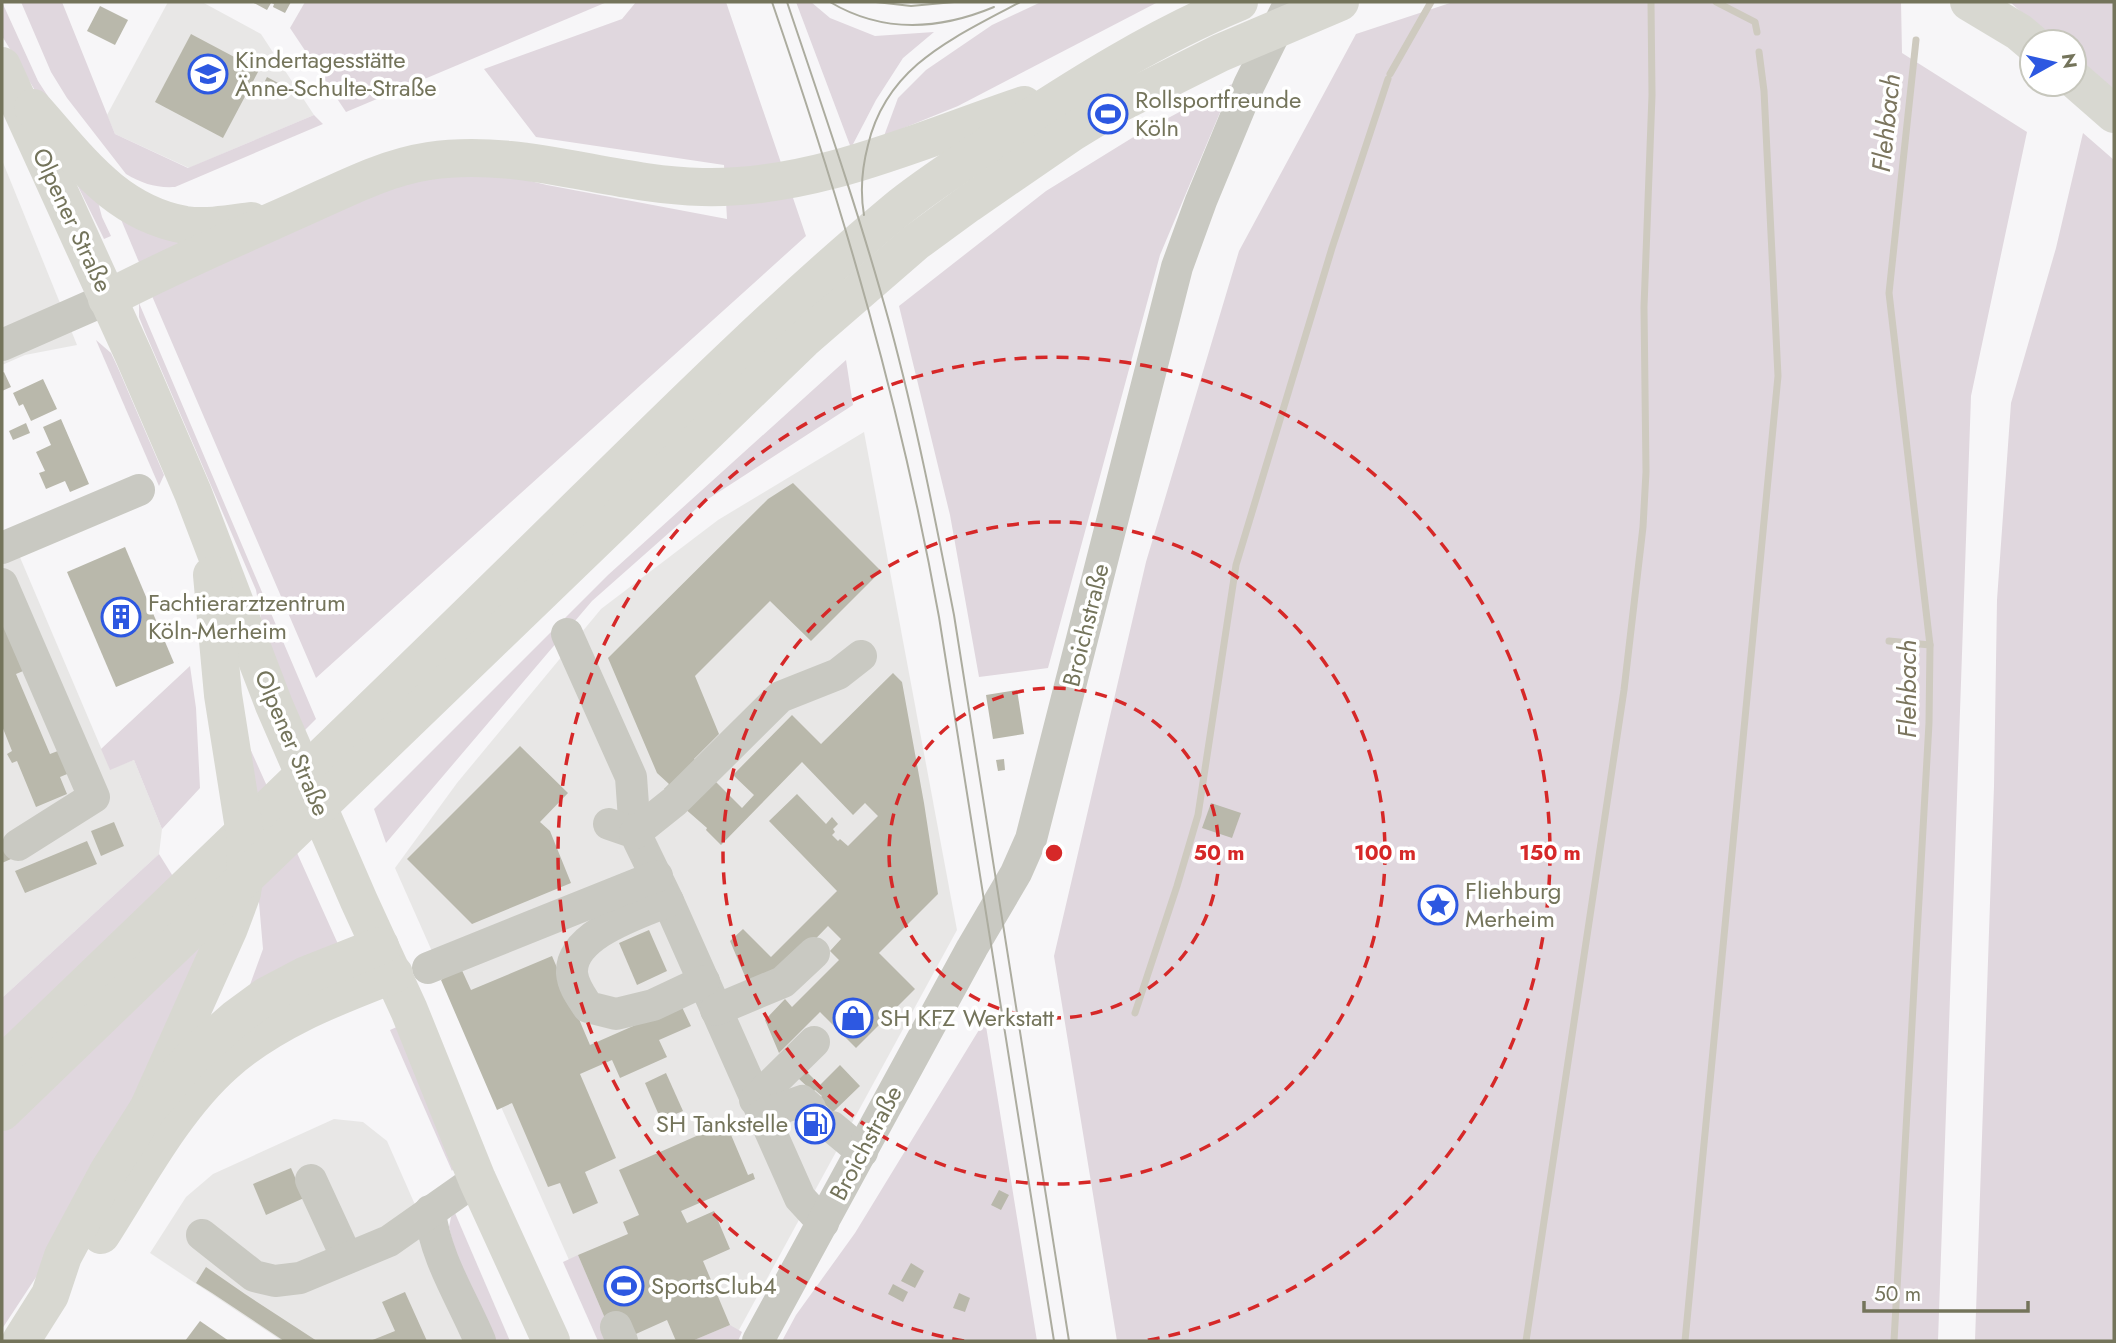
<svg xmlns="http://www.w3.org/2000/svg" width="2116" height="1343" viewBox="0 0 2116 1343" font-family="Jost,sans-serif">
<rect width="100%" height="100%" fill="#f7f6f8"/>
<g fill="#e8e7e6">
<polygon points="168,2 202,2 261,34 314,115 189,168 115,134 107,115"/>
<polygon points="2,160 77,345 25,355 2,365"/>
<polygon points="864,432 957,930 733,1341 605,1341 395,868 457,783 601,609 718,520"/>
<polygon points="2,541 16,548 110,769 134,760 162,829 159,854 2,998"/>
<polygon points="334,1119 363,1122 387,1141 475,1341 282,1341 150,1253 186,1197 213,1174"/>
</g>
<g fill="#e0d7de">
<polygon points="2,2 38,81 51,101 36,92 2,36"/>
<path d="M21,2H62L115,134L188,168L314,115L323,124L175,187C156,188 143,184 126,174L67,98L51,72Z"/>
<polygon points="305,2 607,2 346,112 290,28"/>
<polygon points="636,2 726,2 806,236 316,678 152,296 372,194 427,175 492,172 547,185 727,219 724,165 536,137 484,69 622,19"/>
<polygon points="796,2 811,2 830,18 875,36 934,32 903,58 876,100 851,148"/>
<polygon points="1041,2 1158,2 958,106 884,136 898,98 926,70 992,25"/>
<polygon points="1453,2 1901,2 1902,53 2027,132 1971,396 1938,1341 1117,1341 1054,956 1146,562 1239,251 1356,34"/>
<polygon points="2010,2 2114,2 2114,95 2074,60 2074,42 2054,42"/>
<polygon points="1232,84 1160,255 1048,668 979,677 950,515 899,306 1046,191 1140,133"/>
<polygon points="2083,133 2114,160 2114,1341 1975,1341 1994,786 1997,600 2011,403 2056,248"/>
<polygon points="71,172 98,202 102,217 111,236 104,239"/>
<polygon points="120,217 197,234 141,267"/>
<polygon points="139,303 316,719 300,735 266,646 256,590 145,332 139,317"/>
<polygon points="96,340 111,353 118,368 164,475 159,486"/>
<polygon points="846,360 853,405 705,501 592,601 386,843 374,809 608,575"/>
<polygon points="190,666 196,708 200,788 162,829 134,760 110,770 101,749"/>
<polygon points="235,715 338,944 243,1004 263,949 248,775"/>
<polygon points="159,854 214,942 140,1097 42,1268 2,1329 2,998"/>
<polygon points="985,1020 1037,1341 782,1341 796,1315 855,1233"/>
<polygon points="399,1026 458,1163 452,1171 390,1030"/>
<polygon points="455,1213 510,1341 485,1341 464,1289 449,1227 451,1217"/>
<polygon points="578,1255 610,1330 613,1341 598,1341 563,1262"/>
<polygon points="730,1325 742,1332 738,1341 692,1341"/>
</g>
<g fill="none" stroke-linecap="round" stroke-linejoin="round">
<g stroke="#cecabf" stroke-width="7">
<polyline points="1716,2 1755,22 1757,32"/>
<polyline points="1390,74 1431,2"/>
<polyline points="1889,641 1930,645"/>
<polyline points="1135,1013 1177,886 1198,815 1236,565 1332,248 1388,79"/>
<polyline points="1526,1341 1624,690 1643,527 1646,472 1644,307 1652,95 1651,2"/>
<polyline points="1685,1341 1778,376 1764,91 1759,52"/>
<polyline points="1894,1341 1929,723 1930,645 1889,293 1916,40"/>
</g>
</g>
<g fill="#b9b8ab">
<polygon points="252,2 291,2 285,13 273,7 274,4 271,3 267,10"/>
<polygon points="100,6 128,20 115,45 87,31"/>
<polygon points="191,34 259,70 223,138 155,102"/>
<polygon points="267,77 282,85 276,97 261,89"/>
<polygon points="4,372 11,387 2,391 2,373"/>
<polygon points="43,379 57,409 31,421 23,404 19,406 13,393"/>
<polygon points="61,419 89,484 70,492 65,481 46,489 39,473 45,471 36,452 51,445 43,427"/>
<polygon points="26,423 30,433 13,440 9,431"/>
<polygon points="793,483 881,571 811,641 770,601 695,676 719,734 694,759 701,767 672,796 664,789 669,784 657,773 608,658 768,499"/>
<polygon points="125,547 174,663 116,687 67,572"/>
<polygon points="2,609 28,669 16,674 50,754 63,749 72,772 60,777 67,794 36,807 17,761 12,763 7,754 12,751 2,726"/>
<polygon points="893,673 902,682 924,803 938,894 879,953 915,989 856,1048 820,1012 779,1053 765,1020 785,999 792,1007 839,960 830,951 841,939 828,926 795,960 755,989 747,981 730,941 743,929 771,957 837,891 769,821 797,794 826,824 832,817 838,824 833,829 835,832 832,835 838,841 840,839 848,846 878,816 865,803 853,815 802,762 721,845 706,830 707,828 683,807 712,778 742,808 754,795 733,775 792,715 821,744"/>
<polygon points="1017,690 1024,734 993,739 986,695"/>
<polygon points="520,746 568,793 540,822 550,831 571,883 472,924 407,859"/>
<polygon points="1004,759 1005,770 998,771 996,760"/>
<polygon points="1211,803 1241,813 1232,838 1202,828"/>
<polygon points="114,822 124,846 101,856 91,831"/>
<polygon points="87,841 97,864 25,893 15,871"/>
<polygon points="4,844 11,859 2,863 2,845"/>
<polygon points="649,930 667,971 637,985 619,943"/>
<polygon points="552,956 590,1045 681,1005 691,1026 659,1040 667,1057 620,1078 612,1060 580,1074 616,1158 585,1172 598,1203 573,1214 560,1183 548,1187 512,1103 497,1110 441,980 460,966 471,990"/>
<polygon points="840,1065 860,1086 833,1112 819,1099 822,1096 815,1090 813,1092 798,1078 806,1071 820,1085"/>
<polygon points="666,1073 683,1111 661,1120 645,1083"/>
<polygon points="726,1123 748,1175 753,1173 755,1179 681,1211 687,1223 714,1211 730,1249 703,1261 730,1325 692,1341 676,1341 667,1320 627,1338 610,1330 578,1255 628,1234 623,1222 639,1215 619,1170"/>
<polygon points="291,1168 304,1198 266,1215 253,1184"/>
<polygon points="999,1190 1009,1195 1001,1210 991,1205"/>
<polygon points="911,1263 924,1271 915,1288 901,1281"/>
<polygon points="206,1267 245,1294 317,1341 284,1341 212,1293 196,1283"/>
<polygon points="893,1284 908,1292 903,1302 888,1294"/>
<polygon points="405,1292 427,1341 370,1341 395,1331 382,1302"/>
<polygon points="959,1293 970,1298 965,1312 953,1308"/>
<polygon points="200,1321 229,1341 185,1341"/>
</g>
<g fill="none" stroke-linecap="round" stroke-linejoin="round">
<g stroke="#c9c9c2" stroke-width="32">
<polyline points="2,345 107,299"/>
<polyline points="2,548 139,490"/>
<polyline points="2,584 94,797 18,845"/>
<polyline points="567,634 631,777 635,833"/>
<polyline points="609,824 635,833 668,901 800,1198 823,1223"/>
<polyline points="635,833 675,801 780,697 838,674 861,656"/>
<path d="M668,901C640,913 570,934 572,973C573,986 581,996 588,1007L616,1014L653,1005L704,981"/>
<polyline points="428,968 657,876"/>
<polyline points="716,1010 783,982 814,953"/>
<polyline points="755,1100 814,1042"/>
<polyline points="762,1115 802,1101 810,1108"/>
<polyline points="832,1127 862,1152"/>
<polyline points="311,1180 347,1258"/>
<path d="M430,1211C435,1258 462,1298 480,1341"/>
<polyline points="202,1235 254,1276 275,1281 300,1278 389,1241 477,1179"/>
<polyline points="616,1327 622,1341"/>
<polyline points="758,1341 972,948 1016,873 1031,839 1177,267 1201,201 1249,85 1290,2"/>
</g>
<g stroke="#d8d8d1" stroke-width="38">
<polyline points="2,66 134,356 193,493 274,705 359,901 409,1010 477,1179 551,1341"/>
<path d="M33,108C78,158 114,212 185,225C207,228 229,224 251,221"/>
<path d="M107,299C170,266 235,238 300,209C341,191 383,168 429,161C521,147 610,185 702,187C814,190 920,140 1024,105"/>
<path d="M2,1065C172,901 343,738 511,573C637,450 760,324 895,211C929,183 967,160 1003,135C1079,85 1155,37 1239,2"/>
<polyline points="148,1109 229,928 242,893 245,872 246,841 223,695 212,575"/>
<polyline points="2,1112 803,340 916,242 968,204 1071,133 1120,103 1220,53 1340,2"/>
<path d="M101,1235C137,1179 174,1108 225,1063C273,1020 335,997 394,974"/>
<polyline points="21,1341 50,1295 63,1256 108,1172 148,1109 195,1054 236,1018 266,996 304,976 380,946"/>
</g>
<g stroke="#d8d8d1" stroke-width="38">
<polyline points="1969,2 2019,32 2032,43"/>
<polyline points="2074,79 2114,114"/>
</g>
<g stroke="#acac9f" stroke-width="2">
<path d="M772,2C842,205 901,406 939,617L1054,1341"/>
<path d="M787,2C823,109 860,216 890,325C916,421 935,518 954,615L1069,1341"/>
<path d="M830,2C882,33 939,30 994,7"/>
<polyline points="876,2 911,6 954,2"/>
<path d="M864,215C860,192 862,168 868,145C887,65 954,38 1020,2"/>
</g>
</g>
<g fill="none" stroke="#d62828" stroke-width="3.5" stroke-dasharray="12 9">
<circle cx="1054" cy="853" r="165"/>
<circle cx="1054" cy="853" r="331"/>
<path d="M964 1341A496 496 0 1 1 1144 1341"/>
</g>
<defs>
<symbol id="school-ring" viewBox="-11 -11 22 22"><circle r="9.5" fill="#fff" stroke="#2d58e1" stroke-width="1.5"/><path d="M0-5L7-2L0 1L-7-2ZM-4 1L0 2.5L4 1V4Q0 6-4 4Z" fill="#2d58e1"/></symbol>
<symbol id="stadium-ring" viewBox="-11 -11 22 22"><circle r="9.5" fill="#fff" stroke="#2d58e1" stroke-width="1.5"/><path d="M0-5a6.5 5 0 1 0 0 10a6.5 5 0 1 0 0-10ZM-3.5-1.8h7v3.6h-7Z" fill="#2d58e1"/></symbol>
<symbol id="building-ring" viewBox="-11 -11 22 22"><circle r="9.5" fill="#fff" stroke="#2d58e1" stroke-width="1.5"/><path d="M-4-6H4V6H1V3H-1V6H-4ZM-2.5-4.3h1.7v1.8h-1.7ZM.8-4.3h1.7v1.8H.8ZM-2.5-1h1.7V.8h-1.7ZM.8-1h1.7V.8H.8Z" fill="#2d58e1"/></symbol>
<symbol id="sight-ring" viewBox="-11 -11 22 22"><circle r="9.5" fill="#fff" stroke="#2d58e1" stroke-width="1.5"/><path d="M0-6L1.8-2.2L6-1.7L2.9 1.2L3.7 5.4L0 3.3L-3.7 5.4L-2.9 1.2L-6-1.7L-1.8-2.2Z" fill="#2d58e1"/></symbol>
<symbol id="shop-ring" viewBox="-11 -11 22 22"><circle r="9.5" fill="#fff" stroke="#2d58e1" stroke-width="1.5"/><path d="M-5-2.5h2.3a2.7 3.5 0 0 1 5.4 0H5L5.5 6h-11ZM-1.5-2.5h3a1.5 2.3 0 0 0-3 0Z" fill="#2d58e1"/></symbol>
<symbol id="fuel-ring" viewBox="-11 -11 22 22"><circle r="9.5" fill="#fff" stroke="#2d58e1" stroke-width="1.5"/><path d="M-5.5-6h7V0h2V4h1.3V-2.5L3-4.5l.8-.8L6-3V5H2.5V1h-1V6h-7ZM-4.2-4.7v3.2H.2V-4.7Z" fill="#2d58e1"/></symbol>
</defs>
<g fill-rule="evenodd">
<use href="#school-ring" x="186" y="52" width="44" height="44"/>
<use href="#stadium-ring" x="1086" y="92" width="44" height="44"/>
<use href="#building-ring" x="99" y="595" width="44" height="44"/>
<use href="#sight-ring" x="1416" y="883" width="44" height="44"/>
<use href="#shop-ring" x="831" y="996" width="44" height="44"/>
<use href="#fuel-ring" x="793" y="1102" width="44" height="44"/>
<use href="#stadium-ring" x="602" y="1264" width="44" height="44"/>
</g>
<g text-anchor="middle" stroke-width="7" stroke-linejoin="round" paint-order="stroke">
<g font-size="24" fill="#74745b" stroke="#fff" text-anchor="start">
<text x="235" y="68">Kindertagesstätte<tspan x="235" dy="28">Änne-Schulte-Straße</tspan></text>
<text x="1135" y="108">Rollsportfreunde<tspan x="1135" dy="28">Köln</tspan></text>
<text x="148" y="611">Fachtierarztzentrum<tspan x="148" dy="28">Köln-Merheim</tspan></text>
<text x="1465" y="899">Fliehburg<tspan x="1465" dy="28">Merheim</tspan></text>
<text x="880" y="1026">SH KFZ Werkstatt</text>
<text x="788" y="1132" text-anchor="end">SH Tankstelle</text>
<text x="651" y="1294">SportsClub4</text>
</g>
<g font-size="24" fill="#74745b" stroke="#fff">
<text transform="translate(72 220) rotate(65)" y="8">Olpener Straße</text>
<text transform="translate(1086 625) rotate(-76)" y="8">Broichstraße</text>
<text transform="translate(292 743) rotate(67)" y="8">Olpener Straße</text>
<text transform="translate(866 1143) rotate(-62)" y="8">Broichstraße</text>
</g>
<g font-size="26" font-style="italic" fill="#7b755e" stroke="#fff">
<text transform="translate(1886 123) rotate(-84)" y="9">Flehbach</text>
<text transform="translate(1907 689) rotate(-90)" y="9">Flehbach</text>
</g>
</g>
<circle cx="1054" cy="853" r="10" fill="#d62828" stroke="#fff" stroke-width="3.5"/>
<g font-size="21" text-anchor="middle" font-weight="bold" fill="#d62828" stroke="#fff" stroke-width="7" stroke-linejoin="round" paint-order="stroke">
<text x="1219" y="860">50 m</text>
<text x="1385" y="860">100 m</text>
<text x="1550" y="860">150 m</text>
</g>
<rect width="2116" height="1343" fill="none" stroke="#74745b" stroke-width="7"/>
<g transform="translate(2053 63) rotate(82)"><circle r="33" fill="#ffffff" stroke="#c7c7bd" stroke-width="2"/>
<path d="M0-5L12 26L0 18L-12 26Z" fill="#2d58e1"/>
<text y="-10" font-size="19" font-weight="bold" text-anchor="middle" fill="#74745b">N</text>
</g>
<path d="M1864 1301v10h164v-10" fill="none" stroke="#74745b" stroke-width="3.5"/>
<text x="1874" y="1301" font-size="21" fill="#74745b" stroke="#ffffff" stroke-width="5" paint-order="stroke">50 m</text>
</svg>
